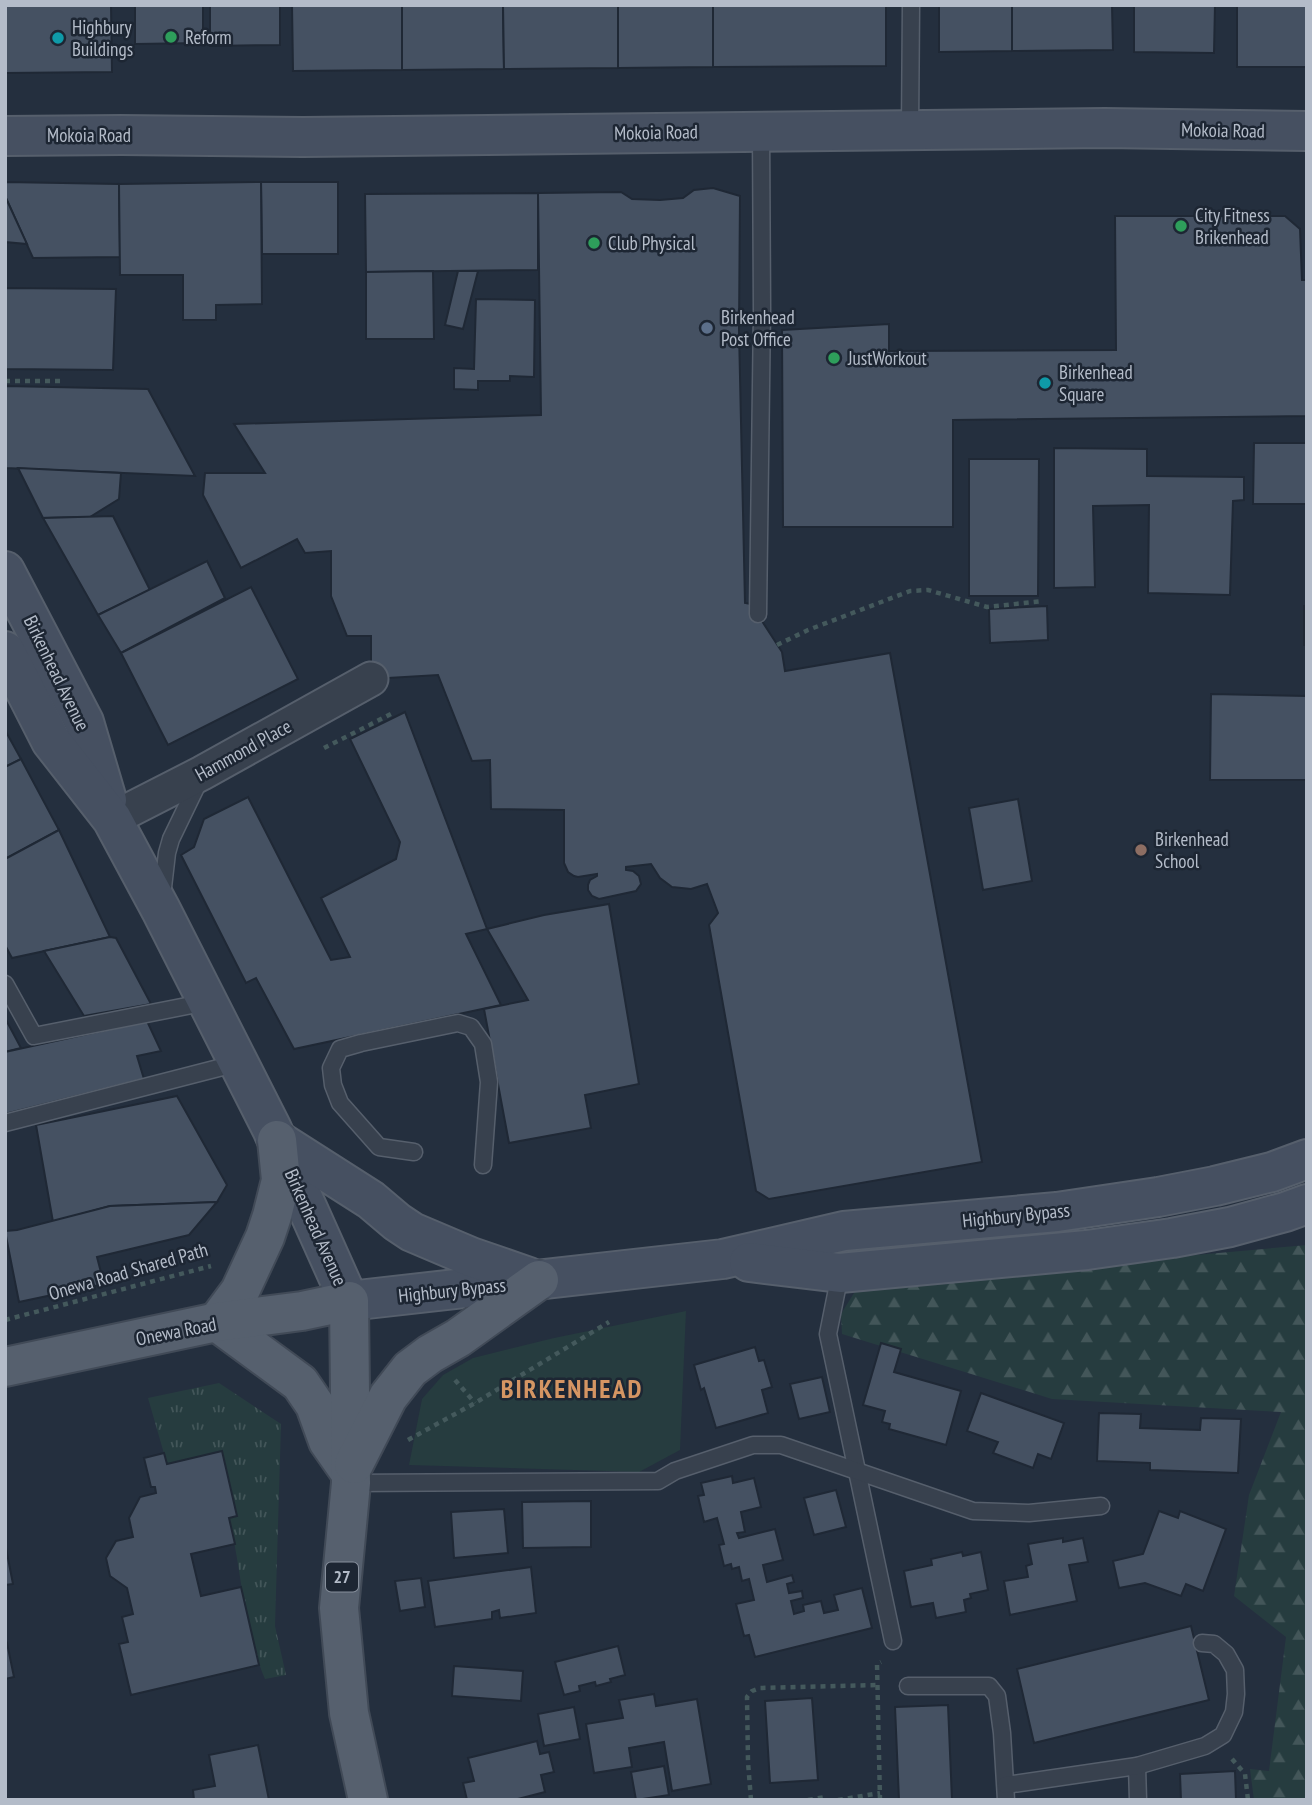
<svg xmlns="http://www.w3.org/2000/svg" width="1312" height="1805" viewBox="0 0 1312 1805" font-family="'PT Sans Narrow',sans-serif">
<defs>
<pattern id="grass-tufts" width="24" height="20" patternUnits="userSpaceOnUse" patternTransform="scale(1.75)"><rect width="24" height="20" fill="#263c3f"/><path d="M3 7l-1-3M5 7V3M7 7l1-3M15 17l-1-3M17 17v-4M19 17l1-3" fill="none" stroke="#435659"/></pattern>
<pattern id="forest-firs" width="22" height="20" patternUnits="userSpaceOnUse" patternTransform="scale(1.75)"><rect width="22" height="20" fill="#263c3f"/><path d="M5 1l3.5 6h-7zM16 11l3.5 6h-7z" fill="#435659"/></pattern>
</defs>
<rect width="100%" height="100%" fill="#242f3e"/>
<path fill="url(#grass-tufts)" d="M219,1383L281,1424L275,1626L286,1675L265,1679C243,1628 242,1571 229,1518L237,1516L167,1464L148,1398Z"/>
<polygon fill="url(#forest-firs)" points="1307,1245 1307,1800 1254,1800 1250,1769 1269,1771 1286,1637 1234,1596 1249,1495 1281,1412 1052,1399 842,1334 841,1314 859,1285"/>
<polygon fill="#263c3f" points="686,1311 680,1450 639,1472 409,1465 422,1399 443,1375 473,1358 554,1338"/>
<g fill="#455162" stroke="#1f2835" stroke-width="2">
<polygon points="5,5 111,5 112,72 5,73"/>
<polygon points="135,5 203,5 203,43 135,44"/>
<polygon points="210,5 280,5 280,45 210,46"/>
<polygon points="292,5 402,5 402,70 293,71"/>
<polygon points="402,5 503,5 504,69 402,70"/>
<polygon points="503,5 618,5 618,68 504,69"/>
<polygon points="618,5 713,5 713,67 618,68"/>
<polygon points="713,5 886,5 886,66 713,67"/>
<polygon points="939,5 1012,5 1012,51 939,52"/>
<polygon points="1012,5 1112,5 1113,50 1012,51"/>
<polygon points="1134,5 1215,5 1214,53 1134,52"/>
<rect x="1237" y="5" width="70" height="62"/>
<polygon points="5,182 119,184 120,257 33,258 5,196"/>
<polygon points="261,182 338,182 338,254 262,254"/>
<polygon points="261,182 262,304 216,305 216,320 183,320 183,275 120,275 119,184"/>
<polygon points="713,188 740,196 739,331 745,603 751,604 782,652 785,671 890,653 982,1162 769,1199 756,1191 709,925 718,913 707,884 691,889 672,887 660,878 651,864 626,867 626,870 633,871 639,876 641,884 636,891 599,899 592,896 588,890 588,885 590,880 597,876 597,874 578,877 574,876 568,872 564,863 564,810 491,809 490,760 472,761 438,675 371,679 371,636 347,636 331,596 331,551 305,553 297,539 241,568 203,495 205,473 265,473 234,424 541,415 538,193 621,192 632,199 660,200 683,198 694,190"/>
<polygon points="538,193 538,270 366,272 365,194"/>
<polygon points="5,196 27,244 5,242"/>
<polygon points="1115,216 1285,216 1300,229 1302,280 1307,280 1307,416 953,420 953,527 783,527 782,330 889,324 889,351 1116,350"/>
<polygon points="433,271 434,339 366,339 366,272"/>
<polygon points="458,271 478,271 463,329 445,325"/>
<polygon points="5,288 116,289 113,370 5,369"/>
<polygon points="476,299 535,300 534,377 510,376 510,381 478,381 478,390 454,389 454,368 474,369"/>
<polygon points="5,386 148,389 195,476 5,468"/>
<polygon points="1254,443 1307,443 1307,504 1253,504"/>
<polygon points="1054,448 1147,449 1147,476 1244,477 1244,500 1233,501 1230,595 1148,593 1149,505 1093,506 1095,587 1054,588"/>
<polygon points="969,459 1039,459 1038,596 969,596"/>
<polygon points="18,468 121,473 119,499 90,517 43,518"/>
<polygon points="113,516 150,590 98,615 43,518"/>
<polygon points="207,561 225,598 121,653 98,615"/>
<polygon points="251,587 298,679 168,745 121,653"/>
<polygon points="1047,606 1048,640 990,643 989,609"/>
<rect x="1304" y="606" width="3" height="39"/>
<polygon points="1211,694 1307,696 1307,780 1210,780"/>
<polygon points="405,712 487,929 466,934 501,1005 294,1049 256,978 246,983 181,855 194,847 204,819 248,797 331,960 350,957 321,898 396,859 400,842 350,739"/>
<polygon points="5,730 21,759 5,767"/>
<polygon points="21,759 59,830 5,859 5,767"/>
<polygon points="1018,799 1032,881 983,890 969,808"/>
<polygon points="59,830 110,937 12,958 5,945 5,859"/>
<polygon points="609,904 639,1084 585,1095 591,1128 509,1143 484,1009 528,1000 487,929 544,915"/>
<polygon points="110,937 116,938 151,1004 84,1016 44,951"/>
<polygon points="5,1018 21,1048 5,1052"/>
<polygon points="147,1021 161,1051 137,1056 144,1079 5,1114 5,1052"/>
<polygon points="177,1096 227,1185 217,1202 110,1206 53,1222 36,1125"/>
<polygon points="217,1202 189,1235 97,1257 104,1284 19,1302 5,1231 17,1230 110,1206"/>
<polygon points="881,1343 901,1349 894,1372 961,1391 946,1445 889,1429 890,1424 882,1422 885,1411 863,1405"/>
<polygon points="755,1347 759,1361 764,1360 772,1387 762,1390 768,1413 716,1428 704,1388 701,1390 694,1365"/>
<polygon points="822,1377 830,1412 799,1419 790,1384"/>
<polygon points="981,1393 1064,1423 1051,1459 1038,1454 1033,1468 993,1453 998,1442 967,1431"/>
<polygon points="1099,1413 1141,1414 1140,1428 1200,1430 1201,1418 1241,1419 1238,1473 1150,1470 1150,1463 1097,1461"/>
<polygon points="222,1451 237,1516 229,1518 235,1544 191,1554 201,1596 241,1587 259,1665 131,1695 119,1644 128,1642 122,1617 133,1614 127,1588 110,1576 106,1558 116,1541 133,1537 129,1518 140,1497 156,1493 155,1487 151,1487 144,1458 164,1453 167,1464"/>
<polygon points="732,1476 733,1483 754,1478 761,1507 741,1512 745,1532 737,1533 739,1538 775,1529 783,1560 763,1565 767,1582 792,1575 794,1582 787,1584 789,1593 802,1591 803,1598 791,1601 794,1614 804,1611 803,1605 821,1601 824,1613 838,1610 834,1595 862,1588 872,1628 755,1657 749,1635 744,1636 736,1604 754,1600 749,1579 742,1581 739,1567 732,1569 731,1564 724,1566 719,1545 724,1544 717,1518 704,1522 698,1496 704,1495 701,1483"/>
<polygon points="836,1490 846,1527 814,1535 804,1498"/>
<polygon points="591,1501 591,1547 523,1548 522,1502"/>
<polygon points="504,1509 508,1553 454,1558 451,1512"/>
<polygon points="1159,1511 1178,1518 1180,1511 1226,1529 1203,1591 1186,1584 1181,1596 1145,1583 1119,1588 1113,1561 1143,1554"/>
<polygon points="1063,1538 1063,1542 1083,1538 1088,1562 1069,1565 1077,1601 1010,1615 1004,1581 1028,1577 1026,1566 1032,1564 1028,1544"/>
<polygon points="5,1543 13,1584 5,1585"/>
<polygon points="962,1552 963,1556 981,1552 988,1590 970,1594 971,1598 964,1600 966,1612 936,1618 933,1603 911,1607 904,1571 932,1565 931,1559"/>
<polygon points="531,1567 536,1613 500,1618 499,1610 492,1612 492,1619 435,1627 428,1581"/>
<polygon points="421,1578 425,1607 400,1611 395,1581"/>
<polygon points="1191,1626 1209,1700 1034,1743 1017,1669"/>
<polygon points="7,1643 14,1677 5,1679 5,1644"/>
<polygon points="618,1646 625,1675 610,1679 611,1682 596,1686 595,1682 579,1686 580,1691 564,1695 555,1662"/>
<polygon points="454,1666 523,1671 521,1701 452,1696"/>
<polygon points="654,1694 656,1706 697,1699 711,1784 672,1791 664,1742 629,1748 632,1767 594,1773 586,1724 623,1718 619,1700"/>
<polygon points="812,1698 818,1780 770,1783 765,1701"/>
<polygon points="948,1705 952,1800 899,1800 895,1707"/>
<polygon points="574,1707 580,1739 544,1746 538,1714"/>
<polygon points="537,1741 540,1754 549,1752 554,1772 541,1775 545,1792 514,1800 467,1800 463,1783 474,1781 468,1758"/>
<polygon points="258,1745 269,1800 194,1800 193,1790 215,1786 209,1755"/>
<polygon points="664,1766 669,1795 636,1800 631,1772"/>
<polygon points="1235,1771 1236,1800 1181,1800 1180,1774"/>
</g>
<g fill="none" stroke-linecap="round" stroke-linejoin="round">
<defs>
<g id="lane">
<polyline points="910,130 911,5"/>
<polyline points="758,614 762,310 761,131"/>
<polyline points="162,896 167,853 171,839 200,779"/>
<polyline points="5,984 34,1036 207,1002"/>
<polyline points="5,1123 238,1063"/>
<polyline points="414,1152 379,1147 340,1103 333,1085 331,1068 340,1049 361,1043 458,1023 471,1027 483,1044 489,1082 483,1165"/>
<polyline points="840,1274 828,1334 893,1641"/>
<polyline points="351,1483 658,1481 675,1471 753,1445 781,1445 973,1511 1029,1513 1101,1506"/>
<polyline points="908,1686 989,1686 997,1696 1002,1733 1006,1800"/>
<polyline points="1137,1766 1138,1800"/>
<polyline points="1006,1785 1137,1766 1205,1746 1223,1735 1234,1712 1236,1694 1235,1670 1226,1654 1214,1644 1202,1643"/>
</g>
<polyline id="street" points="112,819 202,773 371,679"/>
<g id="secondary">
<polyline points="5,136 121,135 303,137 1105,128 1307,131"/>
<polyline points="5,571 84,722 107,800"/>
<polyline points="5,651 51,741 112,819 161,910 272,1129 349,1301 723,1259 844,1231 1057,1212 1158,1197 1215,1186 1272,1172 1307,1159"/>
<polyline points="277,1140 371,1200 397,1222 412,1232 471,1257 529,1277"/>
<polyline points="749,1262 840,1273 1087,1250 1172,1238 1230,1227 1285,1212 1307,1204"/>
</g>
<g id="primary">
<polyline points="217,1322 300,1383 315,1405 328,1441 349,1471"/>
<polyline points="217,1322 240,1291 265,1237 272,1216 281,1180 277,1140"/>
<polyline points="5,1367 217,1322 302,1311 349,1301 351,1483 339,1608 349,1713 368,1800"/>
<polyline points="354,1464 388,1397 410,1369 430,1354 458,1338 539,1280"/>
</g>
</defs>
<use href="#lane" stroke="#565f6c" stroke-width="19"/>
<use href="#street" stroke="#565f6c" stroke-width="37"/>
<use href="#secondary" stroke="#565f6c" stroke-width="42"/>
<use href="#primary" stroke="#414a57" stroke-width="42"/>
<g stroke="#44595c" stroke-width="4.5" stroke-dasharray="5 5" stroke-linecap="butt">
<polyline points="5,381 60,381"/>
<polyline points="777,645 808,630 910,591 928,590 987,607 1043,601"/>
<polyline points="324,748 395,712"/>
<polyline points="5,1320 211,1266"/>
<polyline points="455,1380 475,1403"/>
<polyline points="408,1440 475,1403 609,1322"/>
<polyline points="1232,1759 1245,1774 1248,1800"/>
<polyline points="751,1800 748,1762 747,1697 752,1691 760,1688 878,1685"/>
<polyline points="808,1800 825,1797 827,1800"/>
<polyline points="838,1800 880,1793"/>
<polyline points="880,1800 877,1664 881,1662"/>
</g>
<use href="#lane" stroke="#38414e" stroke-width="16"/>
<use href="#street" stroke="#38414e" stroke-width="33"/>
<use href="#secondary" stroke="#465061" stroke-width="38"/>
<use href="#primary" stroke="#56606e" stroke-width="38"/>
</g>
<g fill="#2e9e5b" stroke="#1d2633" stroke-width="2.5">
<circle cx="171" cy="37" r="7"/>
<circle cx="1181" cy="226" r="7"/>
<circle cx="594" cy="243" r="7"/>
<circle cx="834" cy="358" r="7"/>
</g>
<g fill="#0f9aa8" stroke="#1d2633" stroke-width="2.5">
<circle cx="58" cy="38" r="7"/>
<circle cx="1045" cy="383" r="7"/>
</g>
<circle fill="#5c6f8a" stroke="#1d2633" stroke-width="2.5" cx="707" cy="328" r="7"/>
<circle fill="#8d6e63" stroke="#1d2633" stroke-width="2.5" cx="1141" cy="850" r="7"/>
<g text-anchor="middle" stroke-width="5" stroke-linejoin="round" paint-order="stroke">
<rect fill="#1d2633" stroke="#878f9c" stroke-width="2" x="326" y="1562.5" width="32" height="29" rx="5"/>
<g font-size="18" font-weight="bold" fill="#b4bcc9">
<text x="342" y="1583">27</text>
</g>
<g font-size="19" fill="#b4bcc9" stroke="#1d2633" text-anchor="start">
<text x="72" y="34">Highbury<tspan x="72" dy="22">Buildings</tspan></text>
<text x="185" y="44">Reform</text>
<text x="1195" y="222">City Fitness<tspan x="1195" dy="22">Brikenhead</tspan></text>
<text x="608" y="250">Club Physical</text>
<text x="721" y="324">Birkenhead<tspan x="721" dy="22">Post Office</tspan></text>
<text x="848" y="365">JustWorkout</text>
<text x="1059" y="379">Birkenhead<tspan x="1059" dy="22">Square</tspan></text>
<text x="1155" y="846">Birkenhead<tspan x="1155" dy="22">School</tspan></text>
</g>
<g font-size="19" fill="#b4bcc9" stroke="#1d2633">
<text transform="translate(1223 130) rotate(1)" y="7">Mokoia Road</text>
<text transform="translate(656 132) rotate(-1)" y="7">Mokoia Road</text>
<text x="89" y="142">Mokoia Road</text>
<text transform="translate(57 673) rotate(64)" y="7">Birkenhead Avenue</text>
<text transform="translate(243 750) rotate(-29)" y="7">Hammond Place</text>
<text transform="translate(1016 1215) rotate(-6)" y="7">Highbury Bypass</text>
<text transform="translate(316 1227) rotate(66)" y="7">Birkenhead Avenue</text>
<text transform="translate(128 1271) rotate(-16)" y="7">Onewa Road Shared Path</text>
<text transform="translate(452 1290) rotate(-6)" y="7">Highbury Bypass</text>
<text transform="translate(176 1331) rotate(-11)" y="7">Onewa Road</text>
</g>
<g font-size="26" font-weight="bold" letter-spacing="2" fill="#d59563" stroke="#1d2633">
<text x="572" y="1398">BIRKENHEAD</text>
</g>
</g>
<rect width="1312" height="1805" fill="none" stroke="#b4bcc9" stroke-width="14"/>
</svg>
